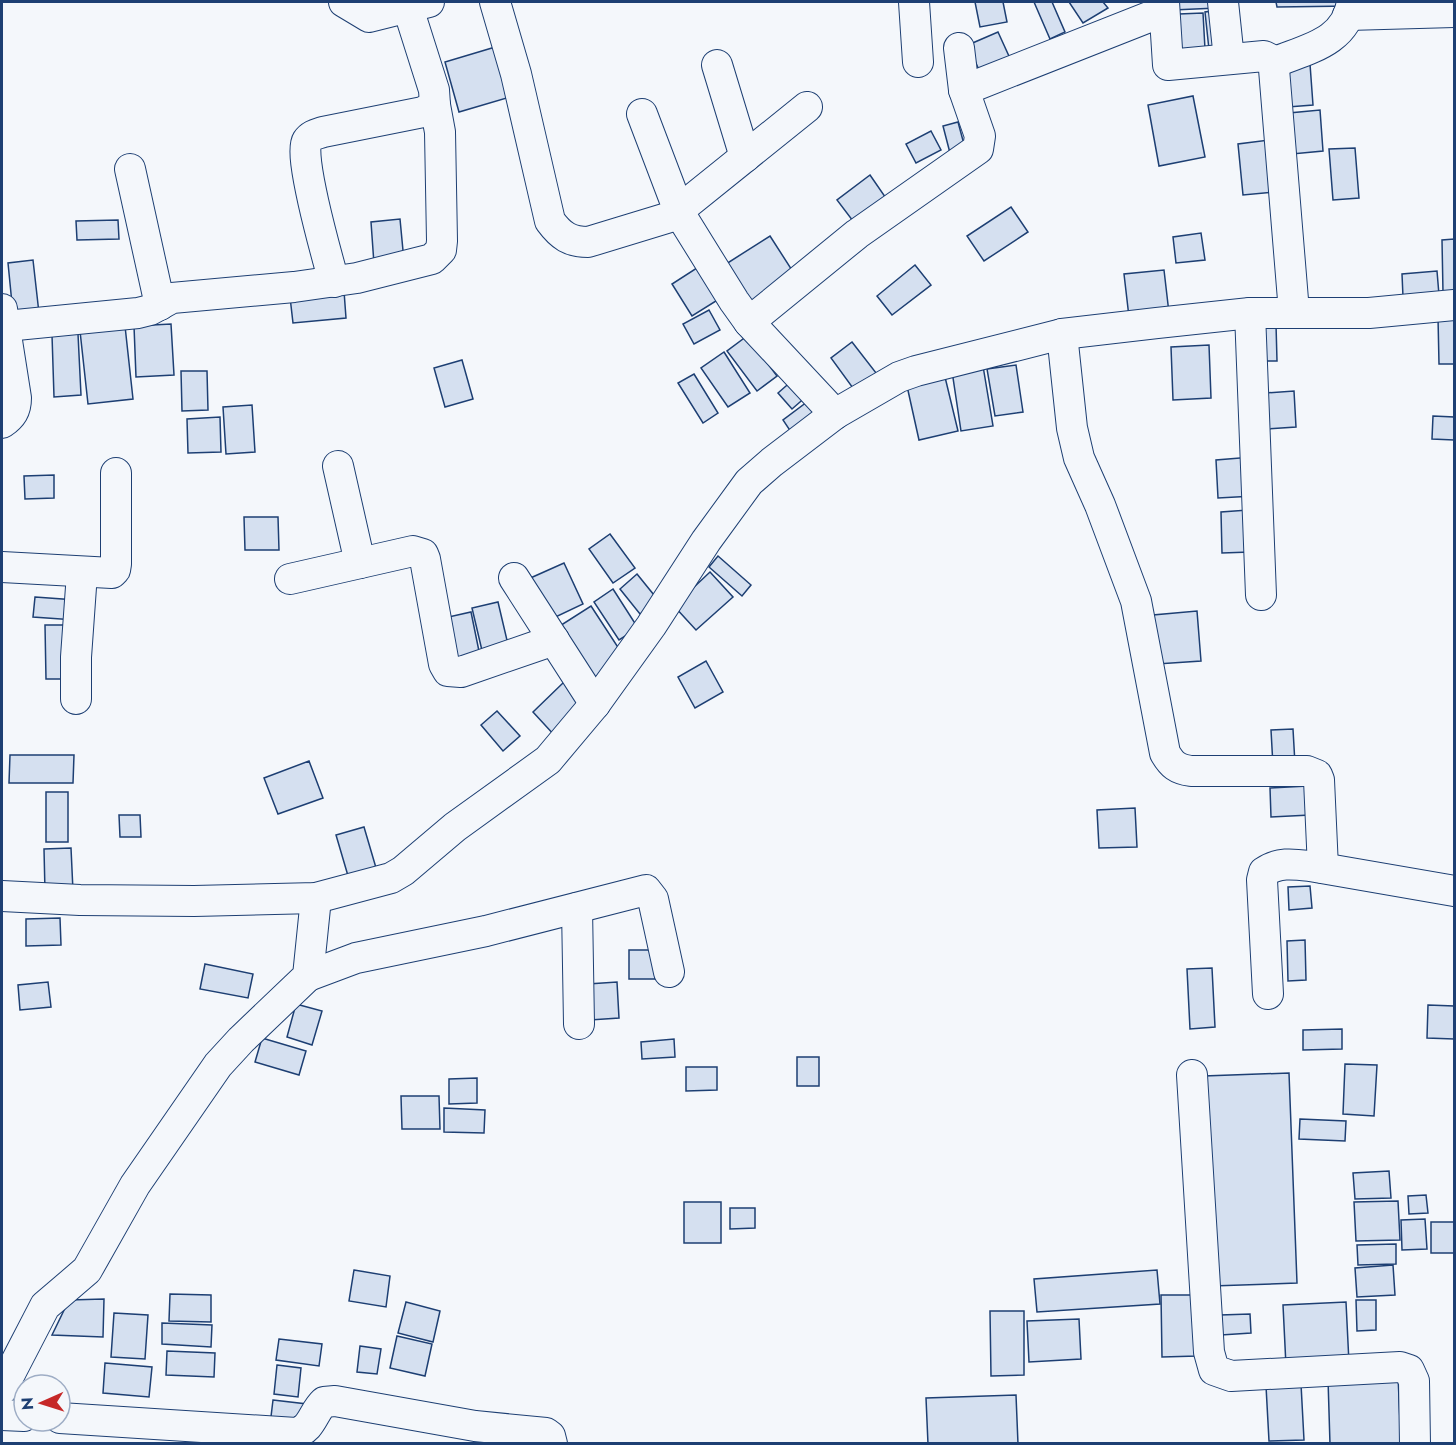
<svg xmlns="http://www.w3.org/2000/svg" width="1456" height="1445" viewBox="0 0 1456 1445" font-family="Jost,sans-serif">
<rect width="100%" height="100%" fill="#f4f7fb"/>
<g fill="#d5e0f0" stroke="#1d3f73" stroke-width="1.5">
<polygon points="975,2 1003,2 1007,22 980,27"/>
<polygon points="1034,2 1052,2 1065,32 1050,39"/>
<polygon points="1069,2 1103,2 1108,8 1083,23"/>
<polygon points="1172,2 1217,2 1217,8 1173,10"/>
<polygon points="1276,2 1351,2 1351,6 1277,7"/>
<polygon points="1221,10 1210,59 1205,12"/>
<polygon points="1203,13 1205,49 1180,50 1179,14"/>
<polygon points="998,32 1013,65 983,79 968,45"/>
<polygon points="502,45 517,95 459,112 445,62"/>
<polygon points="1310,64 1313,105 1288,107 1286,65"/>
<polygon points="1193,96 1205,157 1159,166 1148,105"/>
<polygon points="1320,110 1323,151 1292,154 1289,113"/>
<polygon points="958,122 965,148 950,153 943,126"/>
<polygon points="931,131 941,150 916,163 906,144"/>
<polygon points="1269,140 1274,192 1243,195 1238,144"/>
<polygon points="1355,148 1359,198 1333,200 1329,149"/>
<polygon points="870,175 888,201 856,225 837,200"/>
<polygon points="1011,207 1028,232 984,261 967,236"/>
<polygon points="400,219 404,261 374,264 371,222"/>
<polygon points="118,220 119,239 77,240 76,221"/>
<polygon points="1201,233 1205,260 1176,263 1173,237"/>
<polygon points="770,236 797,278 753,306 726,264"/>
<polygon points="1454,239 1454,292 1443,292 1442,240"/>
<polygon points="33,260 40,322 14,324 8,263"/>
<polygon points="703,264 724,296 692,316 672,284"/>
<polygon points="915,265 931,285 892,315 877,296"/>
<polygon points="1164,270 1169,313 1129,317 1124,274"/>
<polygon points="1437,271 1439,295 1403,297 1402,274"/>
<polygon points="344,291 346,318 293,323 290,297"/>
<polygon points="709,310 720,330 694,344 683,324"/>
<polygon points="1438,317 1454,317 1454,364 1439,364"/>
<polygon points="171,324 174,375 136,377 134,326"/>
<polygon points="1276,324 1277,361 1261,361 1259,325"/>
<polygon points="125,326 133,399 88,404 80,331"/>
<polygon points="78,334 81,395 54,397 52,335"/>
<polygon points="747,336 777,376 757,391 727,351"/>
<polygon points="852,342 880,378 858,395 831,358"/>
<polygon points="1209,345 1211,398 1173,400 1171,347"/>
<polygon points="724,352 750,393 728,407 701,368"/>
<polygon points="462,360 473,399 445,407 434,368"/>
<polygon points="1016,365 1023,412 995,416 987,369"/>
<polygon points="983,366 993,426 961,431 952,371"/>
<polygon points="181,371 207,371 208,410 182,411"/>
<polygon points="694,374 718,413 703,423 678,383"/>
<polygon points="945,377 958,431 919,440 907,386"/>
<polygon points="794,379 808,395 792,409 778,393"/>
<polygon points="1294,391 1296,427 1268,429 1265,393"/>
<polygon points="811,399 824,417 795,438 783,420"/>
<polygon points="252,405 255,452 226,454 223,407"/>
<polygon points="1433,416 1454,417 1454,440 1432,439"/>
<polygon points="220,417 221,452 188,453 187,419"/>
<polygon points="1252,457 1254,496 1218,498 1216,460"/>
<polygon points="54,475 54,498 25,499 24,476"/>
<polygon points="1248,510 1250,552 1222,553 1221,512"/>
<polygon points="244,517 278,517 279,550 245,550"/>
<polygon points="610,534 635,568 613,583 589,549"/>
<polygon points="718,556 751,585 742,596 709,567"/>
<polygon points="564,563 583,604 545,622 526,580"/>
<polygon points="710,572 733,597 696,630 674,606"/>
<polygon points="637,574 658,600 640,614 620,589"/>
<polygon points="613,589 638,628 619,640 594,602"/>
<polygon points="35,597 76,600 75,620 33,617"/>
<polygon points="498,602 510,653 484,659 472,608"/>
<polygon points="591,606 625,658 590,681 555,629"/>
<polygon points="1197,611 1201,661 1157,664 1153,615"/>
<polygon points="471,612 481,661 455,666 444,618"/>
<polygon points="45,625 67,625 67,679 46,679"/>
<polygon points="706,661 723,692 695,708 678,677"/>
<polygon points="564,682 587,707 556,737 533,712"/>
<polygon points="497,711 520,736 503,751 481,725"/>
<polygon points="1293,729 1295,764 1273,766 1271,730"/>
<polygon points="10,755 74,755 73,783 9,783"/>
<polygon points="309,761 323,798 278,814 264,778"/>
<polygon points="1308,786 1310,815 1271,817 1270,788"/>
<rect x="46" y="792" width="22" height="50"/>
<polygon points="1135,808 1137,847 1099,848 1097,810"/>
<polygon points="119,815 140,815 141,837 120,837"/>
<polygon points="364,827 379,878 351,886 336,835"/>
<polygon points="71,848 73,891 45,892 44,849"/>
<polygon points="1310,886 1312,908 1289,910 1288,887"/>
<polygon points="60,918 61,945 26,946 26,919"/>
<polygon points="1305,940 1306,980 1288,981 1287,941"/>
<polygon points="629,950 654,950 655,979 629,979"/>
<polygon points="205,964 253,974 248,998 200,989"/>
<polygon points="1212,968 1215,1027 1190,1029 1187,969"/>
<polygon points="48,982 51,1007 20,1010 18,985"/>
<polygon points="617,982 619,1018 590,1020 588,984"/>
<polygon points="296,1004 322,1011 312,1045 287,1037"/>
<polygon points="1428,1005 1454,1006 1454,1039 1427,1038"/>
<polygon points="1342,1029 1342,1049 1303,1050 1303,1030"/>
<polygon points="262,1038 306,1051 299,1075 255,1062"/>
<polygon points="674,1039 675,1057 642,1059 641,1042"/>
<rect x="797" y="1057" width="22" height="29"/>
<polygon points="1345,1064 1377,1065 1374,1116 1343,1114"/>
<polygon points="686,1067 717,1067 717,1090 686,1091"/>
<polygon points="1289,1073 1297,1283 1212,1286 1204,1076"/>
<polygon points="477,1078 477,1103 449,1104 449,1079"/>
<polygon points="401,1096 439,1096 440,1129 402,1129"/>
<polygon points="444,1108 485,1110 484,1133 444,1132"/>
<polygon points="1300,1119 1346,1121 1345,1141 1299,1139"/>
<polygon points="1389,1171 1391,1198 1355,1199 1353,1173"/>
<polygon points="1426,1195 1428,1213 1409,1214 1408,1196"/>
<polygon points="1398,1201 1400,1240 1356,1241 1354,1202"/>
<rect x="684" y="1202" width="37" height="41"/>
<polygon points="730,1208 755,1208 755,1228 730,1229"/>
<polygon points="1425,1219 1427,1249 1402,1250 1401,1220"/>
<rect x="1431" y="1222" width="23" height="31"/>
<polygon points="1396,1244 1396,1264 1358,1265 1357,1245"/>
<polygon points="1393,1265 1395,1295 1357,1297 1355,1268"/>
<polygon points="354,1270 390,1276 386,1307 349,1301"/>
<polygon points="1157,1270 1160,1304 1037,1312 1034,1279"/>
<polygon points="170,1294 211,1295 211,1322 169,1321"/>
<polygon points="1161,1295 1195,1295 1197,1356 1162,1357"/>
<polygon points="104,1299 103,1337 52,1335 69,1300"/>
<polygon points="1356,1300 1376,1300 1376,1330 1357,1331"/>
<polygon points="406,1302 440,1311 433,1342 398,1333"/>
<polygon points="1346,1302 1349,1363 1286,1366 1283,1305"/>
<polygon points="990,1311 1024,1311 1024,1375 991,1376"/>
<polygon points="114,1313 148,1315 145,1359 111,1357"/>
<polygon points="1250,1314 1251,1333 1221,1335 1220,1315"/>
<polygon points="1079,1319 1081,1359 1029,1362 1027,1321"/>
<polygon points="162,1323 212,1325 211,1347 162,1344"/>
<polygon points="397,1336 432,1344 425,1376 390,1368"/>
<polygon points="279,1339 322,1344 319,1366 276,1360"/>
<polygon points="360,1346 381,1349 377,1374 357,1372"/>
<polygon points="167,1351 215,1353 214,1377 166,1375"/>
<polygon points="105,1363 152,1367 149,1397 103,1393"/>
<polygon points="277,1365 301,1368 298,1397 274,1394"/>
<polygon points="1398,1376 1401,1444 1330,1444 1328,1379"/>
<polygon points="1301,1384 1304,1440 1269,1441 1266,1386"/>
<polygon points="1016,1395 1018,1444 928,1444 926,1398"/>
<polygon points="273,1400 307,1404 304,1428 270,1425"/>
</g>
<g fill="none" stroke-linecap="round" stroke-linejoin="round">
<defs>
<g id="minor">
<polyline points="344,2 369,17 429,2"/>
<path d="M495,2L516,74L550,221C561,236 570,242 588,242L680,214"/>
<polyline points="914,2 918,62"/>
<polyline points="1164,2 1168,65 1264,56 1272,60 1274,69 1294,312"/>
<polyline points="1223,2 1229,59"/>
<polyline points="1348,15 1454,12"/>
<path d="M1273,63C1306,49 1346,43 1352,2"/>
<polyline points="717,65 745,157"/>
<polyline points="964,90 1164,11"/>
<polyline points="642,114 680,214 734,301 749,322 835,414"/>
<polyline points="130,169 160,305"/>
<polyline points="679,210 807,107"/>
<path d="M334,282C328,260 298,155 307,141C311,135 317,134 323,132L423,112L435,105L434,90L408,8"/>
<polyline points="1250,313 1261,595"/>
<polyline points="749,322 857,234 978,149 980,136 964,90 959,48"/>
<polyline points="6,326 138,313 150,310 172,298 294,287 357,278 432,259 441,250 442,241 440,132 435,105"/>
<path d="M1062,334L1072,428L1079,458L1100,505L1136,601L1165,753C1172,765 1177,769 1191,771H1307L1317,775L1319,780L1323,868"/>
<path d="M2,423C12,416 16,410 16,398L2,309"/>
<polyline points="338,466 360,563"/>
<polyline points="2,567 112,573 115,570 116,564 116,473"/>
<polyline points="514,578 595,704"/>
<polyline points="290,579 413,551 423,554 425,559 444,664 448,671 461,672 554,640"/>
<polyline points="76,699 76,657 82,573"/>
<polyline points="2,896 80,900 194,901 316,898 391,878 403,871 455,827 548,760 595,704 651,626 706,541 749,482 772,462 835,414 899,377 916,371 1062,334 1157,323 1250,313 1369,313 1454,305"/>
<polyline points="577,908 579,1024"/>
<polyline points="308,976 356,958 486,931 646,890 653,899 669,972"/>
<path d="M1268,994L1262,880L1264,872C1278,862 1293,864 1310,866L1454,891"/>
<polyline points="1192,1075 1209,1352 1214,1370 1231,1376 1400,1367 1409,1370 1414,1381 1415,1444"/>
<polyline points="2,1389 45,1306 87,1270 135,1185 218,1065 241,1040 308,976 316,898"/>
<polyline points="2,1415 24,1416"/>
<path d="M60,1418L296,1433C312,1429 313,1412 324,1402L335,1401L475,1426L546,1433L550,1436L552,1444"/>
</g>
</defs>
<use href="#minor" stroke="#1d3f73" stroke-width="32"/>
<use href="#minor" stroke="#f4f7fb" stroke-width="30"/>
</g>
<rect width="1456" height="1445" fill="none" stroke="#1d3f73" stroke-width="6"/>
<g transform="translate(42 1403) rotate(267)"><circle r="28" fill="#f4f7fb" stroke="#9eadc5" stroke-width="1.5"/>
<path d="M0-4.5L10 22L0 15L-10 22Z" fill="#c62828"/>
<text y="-9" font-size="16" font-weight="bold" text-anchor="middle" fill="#1d3f73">N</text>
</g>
</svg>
